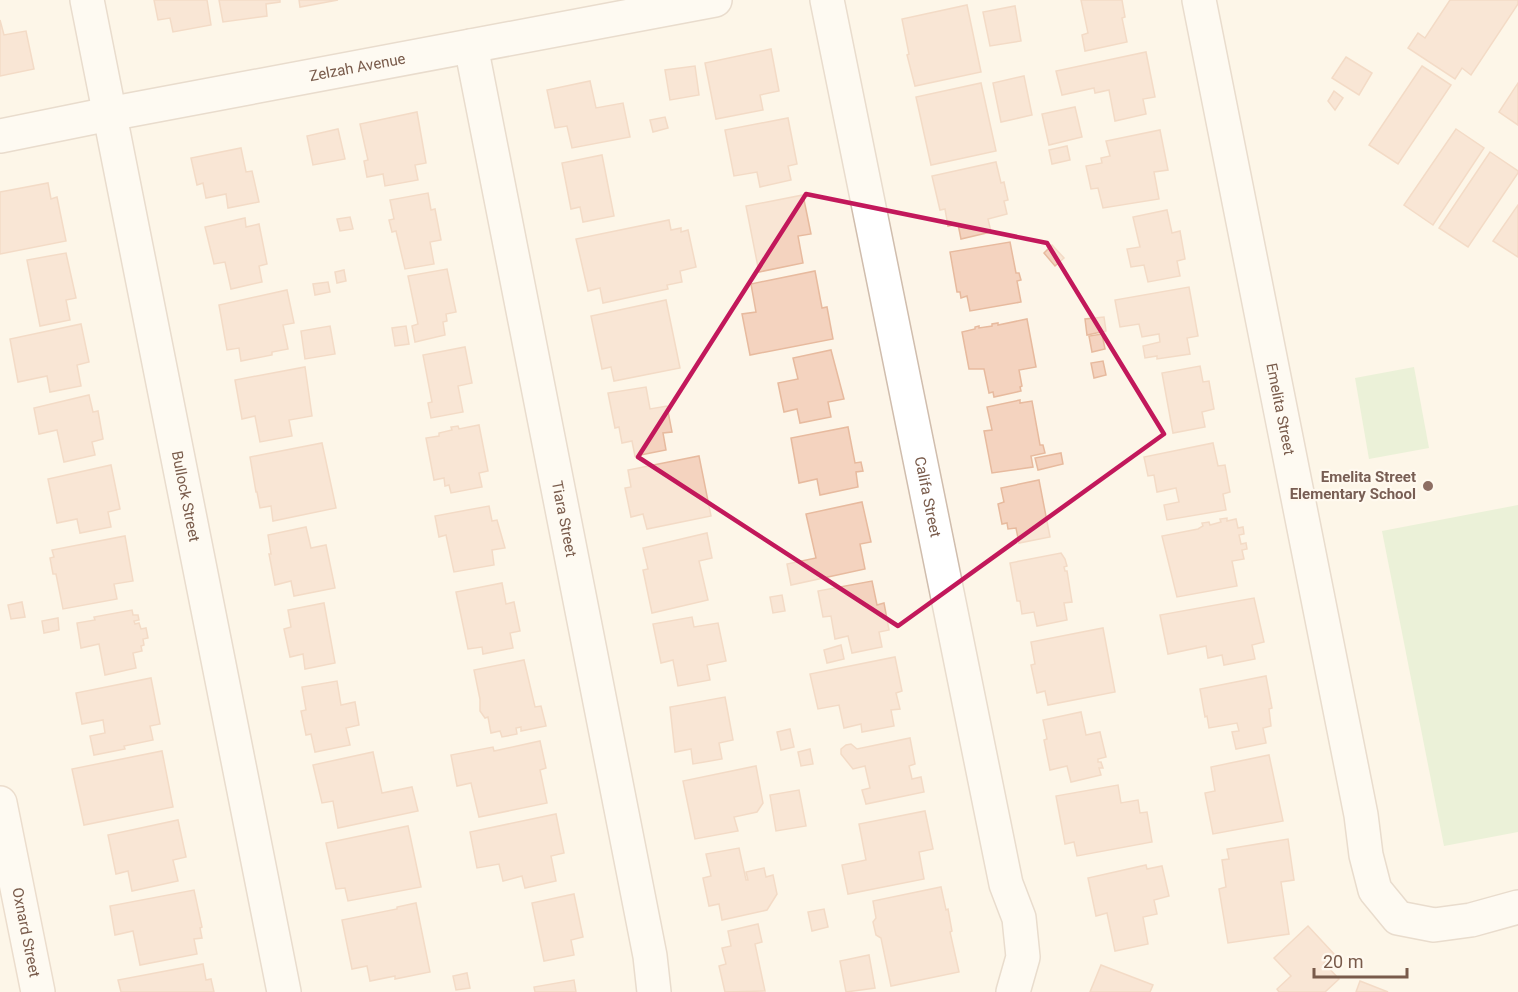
<svg xmlns="http://www.w3.org/2000/svg" width="1518" height="992" viewBox="0 0 1518 992" font-family="Roboto,sans-serif">
<rect width="100%" height="100%" fill="#fdf5e8"/>
<g fill="#d5ecc5">
<polygon points="1414,367 1429,448 1369,459 1355,378"/>
<polygon points="1518,505 1518,832 1444,846 1382,531"/>
</g>
<g fill="#f4d3bf" stroke="#e7ba9e" stroke-width="1.5">
<polygon points="154,0 207,0 211,25 173,32 170,18 158,20"/>
<polygon points="219,0 280,0 280,2 266,4 267,16 223,22"/>
<polygon points="299,0 338,0 300,7"/>
<polygon points="1081,0 1122,0 1125,17 1122,18 1127,42 1085,51 1082,35 1088,33"/>
<polygon points="1450,0 1518,0 1518,4 1471,75 1462,68 1455,79 1408,48 1418,33 1425,38"/>
<polygon points="967,5 981,72 915,86 907,55 909,54 902,19"/>
<polygon points="1015,6 1021,41 990,46 983,12"/>
<polygon points="0,20 4,35 26,31 34,69 0,76"/>
<polygon points="771,49 779,91 760,95 763,110 716,119 705,63"/>
<polygon points="1146,52 1155,97 1143,99 1146,114 1115,121 1109,90 1095,93 1094,88 1062,95 1056,71"/>
<polygon points="1346,57 1372,73 1359,95 1332,78"/>
<polygon points="695,66 699,95 670,100 665,70"/>
<polygon points="1422,66 1451,85 1398,164 1369,145"/>
<polygon points="1024,76 1032,115 1001,122 993,83"/>
<polygon points="590,81 596,108 623,103 630,137 572,148 567,126 555,128 547,90"/>
<polygon points="981,83 996,151 931,165 916,97"/>
<polygon points="1518,83 1518,125 1499,112"/>
<polygon points="1334,91 1343,98 1335,110 1328,101"/>
<polygon points="1075,107 1082,137 1049,145 1042,114"/>
<polygon points="417,112 426,163 415,165 418,180 385,186 383,174 367,177 364,161 368,160 360,124"/>
<polygon points="665,117 668,128 653,132 650,120"/>
<polygon points="788,118 797,164 788,166 791,180 760,187 757,172 734,176 725,130"/>
<polygon points="338,129 345,159 313,165 307,136"/>
<polygon points="1456,129 1484,148 1433,225 1404,205"/>
<polygon points="1160,130 1168,170 1154,172 1159,199 1103,208 1098,188 1091,189 1086,166 1102,163 1101,158 1110,156 1106,141"/>
<polygon points="1067,146 1070,160 1052,164 1049,150"/>
<polygon points="241,148 246,172 252,171 259,202 228,208 226,194 206,198 203,183 197,185 191,158"/>
<polygon points="1490,152 1518,171 1518,173 1468,247 1439,228"/>
<polygon points="602,155 614,216 583,222 580,207 571,209 562,163"/>
<polygon points="996,162 1001,183 1004,182 1008,200 1004,201 1007,214 988,219 991,232 961,239 958,224 948,226 945,209 940,210 932,176"/>
<polygon points="48,183 51,199 57,197 66,241 0,254 0,192"/>
<polygon points="428,193 431,210 435,209 441,240 430,242 434,264 405,269 396,231 392,232 389,220 394,219 390,200"/>
<polygon points="803,195 811,234 798,236 803,263 759,272 746,206"/>
<polygon points="1518,205 1518,257 1493,241"/>
<polygon points="1167,210 1172,233 1180,231 1185,259 1177,261 1180,276 1148,282 1144,265 1131,267 1127,249 1140,247 1133,217"/>
<polygon points="350,217 353,229 340,231 337,219"/>
<polygon points="245,218 246,227 259,224 267,264 259,266 262,282 231,289 225,262 214,264 205,227"/>
<polygon points="669,220 671,230 681,228 681,232 688,230 696,267 680,271 682,282 667,285 668,289 603,303 600,288 588,291 576,239"/>
<polygon points="1010,242 1016,273 1019,273 1021,280 1017,281 1021,302 970,311 967,296 961,298 960,292 957,292 950,252"/>
<polygon points="1052,245 1064,258 1055,266 1044,253"/>
<polygon points="66,253 76,298 66,300 70,320 40,326 27,260"/>
<polygon points="447,269 456,312 446,314 447,321 443,322 445,335 415,342 412,326 418,324 408,276"/>
<polygon points="344,270 346,281 337,283 335,272"/>
<polygon points="815,271 822,308 827,307 833,339 750,355 742,314 756,312 751,284"/>
<polygon points="328,282 330,292 315,295 313,284"/>
<polygon points="1189,287 1198,336 1187,338 1190,354 1157,359 1157,356 1145,358 1143,346 1160,342 1159,334 1142,337 1139,324 1120,327 1115,300"/>
<polygon points="287,290 294,323 283,325 288,349 272,352 272,355 241,361 239,348 227,350 219,305"/>
<polygon points="666,300 680,368 614,381 611,367 602,369 591,316"/>
<polygon points="1104,317 1106,331 1087,335 1085,319"/>
<polygon points="1027,319 1036,367 1019,370 1022,386 1020,387 1021,391 994,397 993,392 989,393 984,369 969,369 962,332 975,329 975,327 979,326 979,328 992,326 992,324 998,323 998,325"/>
<polygon points="81,324 89,362 77,365 81,386 50,392 47,376 18,382 10,339"/>
<polygon points="330,326 335,354 305,359 301,331"/>
<polygon points="406,326 409,344 395,346 392,328"/>
<polygon points="1102,334 1105,349 1092,352 1089,336"/>
<polygon points="465,347 472,383 458,386 463,412 431,418 428,403 432,402 423,355"/>
<polygon points="831,350 844,399 828,402 831,417 800,423 797,409 784,412 778,383 798,379 793,358"/>
<polygon points="1103,361 1106,375 1094,378 1091,363"/>
<polygon points="1200,366 1203,382 1209,381 1214,409 1202,412 1205,427 1173,433 1162,373"/>
<polygon points="305,367 312,416 289,420 292,436 260,442 255,416 242,419 235,380"/>
<polygon points="646,387 650,409 667,406 672,432 663,433 666,450 635,456 632,441 622,443 619,427 615,428 608,393"/>
<polygon points="89,395 93,412 98,411 103,439 92,442 95,455 64,462 57,430 39,434 34,408"/>
<polygon points="1020,400 1020,403 1032,401 1040,445 1043,445 1045,453 1031,456 1033,467 992,473 984,431 992,430 987,407"/>
<polygon points="479,425 488,471 479,473 482,487 451,493 449,485 445,486 444,478 434,480 426,438 439,436 439,433 452,430 451,427 458,426 459,429"/>
<polygon points="848,427 855,463 861,462 863,471 856,472 858,487 820,495 817,479 799,483 791,438"/>
<polygon points="322,443 336,508 273,521 271,506 260,508 257,492 256,492 250,457"/>
<polygon points="1213,443 1218,466 1225,465 1230,492 1223,494 1226,510 1167,520 1164,505 1179,502 1176,488 1157,492 1154,475 1148,476 1144,457"/>
<polygon points="1061,453 1063,464 1038,470 1035,458"/>
<polygon points="699,456 711,516 647,529 643,514 631,517 625,488 631,487 628,470"/>
<polygon points="111,465 120,509 108,512 111,527 80,533 77,519 57,523 48,479"/>
<polygon points="1039,480 1050,537 1019,543 1016,528 1008,529 1007,523 1002,524 998,504 1004,502 1001,488"/>
<polygon points="862,502 871,542 860,544 865,569 791,585 787,564 816,558 806,514"/>
<polygon points="489,506 492,521 497,520 505,548 492,550 494,565 454,572 446,535 439,537 435,516"/>
<polygon points="1227,518 1227,521 1236,519 1238,528 1243,527 1244,534 1239,535 1241,544 1246,543 1247,549 1242,550 1244,559 1232,561 1237,586 1177,597 1162,536 1198,529 1203,526 1202,523 1209,522 1210,525 1221,522 1220,519"/>
<polygon points="306,527 311,548 326,545 335,588 294,596 291,581 275,585 269,554 271,554 268,535"/>
<polygon points="707,533 712,558 699,561 708,600 652,613 643,570 648,569 643,548"/>
<polygon points="125,536 133,581 114,584 117,599 63,609 56,574 53,574 50,558 54,557 52,550"/>
<polygon points="1061,553 1065,559 1067,566 1064,567 1065,571 1067,571 1072,602 1064,603 1067,620 1037,626 1034,612 1022,614 1020,601 1017,601 1010,563"/>
<polygon points="872,581 877,605 884,603 889,630 879,632 882,647 852,653 848,636 835,639 831,616 823,617 818,591"/>
<polygon points="502,583 506,604 514,602 520,631 510,633 513,648 483,654 482,647 468,649 456,592"/>
<polygon points="782,595 785,611 773,613 770,597"/>
<polygon points="1254,598 1264,642 1252,645 1255,659 1224,665 1222,655 1208,658 1206,646 1168,654 1160,615"/>
<polygon points="22,602 25,617 11,619 8,605"/>
<polygon points="324,603 335,663 305,669 303,654 290,657 284,629 291,627 288,610"/>
<polygon points="132,610 133,615 138,615 139,620 134,621 135,624 139,623 141,629 146,628 148,638 143,639 144,645 141,646 142,651 133,653 136,668 105,675 99,644 81,648 77,623 95,620 94,617"/>
<polygon points="692,617 694,627 718,623 726,661 707,665 710,680 678,686 673,660 661,663 653,624"/>
<polygon points="58,618 59,630 44,633 42,621"/>
<polygon points="1103,628 1115,692 1048,705 1045,691 1037,693 1031,665 1035,664 1031,642"/>
<polygon points="841,645 844,659 827,663 824,650"/>
<polygon points="895,657 902,691 896,693 900,709 891,710 894,726 862,732 861,724 844,728 839,705 818,709 810,674"/>
<polygon points="524,660 535,707 541,706 546,726 521,731 521,727 516,728 517,734 502,737 500,731 491,733 488,717 485,718 480,711 480,699 474,670"/>
<polygon points="1266,676 1272,708 1269,709 1271,726 1263,728 1266,743 1236,749 1232,732 1239,731 1237,723 1209,728 1207,716 1205,717 1200,689"/>
<polygon points="151,678 160,724 150,726 153,740 124,746 125,749 94,755 90,736 105,733 103,720 82,724 76,693"/>
<polygon points="337,681 341,705 355,702 359,725 346,728 350,745 315,752 311,734 306,735 301,711 306,710 302,687"/>
<polygon points="725,697 733,740 719,743 722,759 693,764 691,749 675,752 670,707"/>
<polygon points="1081,712 1086,735 1100,732 1106,757 1098,759 1098,762 1101,762 1103,768 1099,768 1101,775 1071,782 1067,766 1050,770 1044,740 1047,739 1043,720"/>
<polygon points="790,729 794,747 781,750 777,732"/>
<polygon points="910,738 915,764 909,766 912,779 921,777 924,792 866,804 862,790 870,788 865,766 853,769 841,754 841,749 846,745 851,744 857,749"/>
<polygon points="540,741 546,768 540,770 547,803 479,817 471,783 457,786 451,755 493,747 494,751"/>
<polygon points="810,749 813,764 801,766 798,752"/>
<polygon points="162,751 173,807 84,825 72,769"/>
<polygon points="373,752 382,793 412,787 418,811 338,828 333,801 322,803 313,765"/>
<polygon points="1269,755 1283,821 1213,834 1205,793 1215,791 1211,767"/>
<polygon points="756,766 763,803 757,812 734,817 738,831 695,839 683,781"/>
<polygon points="1118,785 1121,803 1138,800 1140,813 1147,812 1152,842 1077,856 1074,842 1065,844 1056,796"/>
<polygon points="799,790 806,826 776,831 770,795"/>
<polygon points="925,811 933,849 919,852 924,879 848,894 842,865 866,860 859,824"/>
<polygon points="556,814 564,853 551,856 556,881 525,888 522,876 503,881 499,864 477,868 470,832"/>
<polygon points="178,820 186,857 173,860 178,881 132,891 128,871 116,874 108,835"/>
<polygon points="408,826 421,887 348,901 345,888 336,889 326,843"/>
<polygon points="1288,839 1294,880 1281,882 1289,934 1228,943 1219,889 1226,887 1222,860 1229,859 1227,849"/>
<polygon points="739,848 746,880 748,880 746,872 764,868 766,877 773,875 777,894 767,910 722,920 719,904 709,906 703,878 711,876 706,854"/>
<polygon points="1146,865 1147,869 1162,866 1169,896 1154,900 1157,914 1143,917 1148,944 1115,951 1107,913 1096,916 1088,878"/>
<polygon points="941,887 946,910 948,909 952,931 950,932 959,972 891,986 881,938 876,935 873,922 876,918 873,901"/>
<polygon points="194,890 202,927 200,928 202,938 194,939 197,954 140,965 133,931 115,935 110,906"/>
<polygon points="574,894 583,937 571,940 574,955 544,961 532,903"/>
<polygon points="416,903 430,972 395,979 395,976 370,981 367,966 352,969 342,920 397,909 397,907"/>
<polygon points="824,909 828,927 812,931 808,912"/>
<polygon points="758,924 762,942 755,944 765,991 725,992 719,966 726,964 722,948 731,946 728,931"/>
<polygon points="1308,926 1334,954 1324,963 1339,979 1325,992 1279,992 1277,989 1291,976 1274,958"/>
<polygon points="869,955 875,988 846,992 840,961"/>
<polygon points="203,964 206,980 211,979 214,992 121,992 118,980"/>
<polygon points="1101,965 1153,985 1150,992 1090,992"/>
<polygon points="467,973 470,988 456,990 453,976"/>
<polygon points="574,980 576,992 535,992 534,987"/>
<polygon points="1360,981 1388,992 1356,992"/>
</g>
<g fill="none" stroke-linecap="round" stroke-linejoin="round">
<defs>
<g id="street">
<path id="s1" d="M87,0L284,992"/>
<path id="s2" d="M827,0L1006,884L1019,918L1023,957L1013,992"/>
<path id="s3" d="M1199,0L1361,815L1366,855L1375,890L1398,918L1434,925L1471,920L1518,907"/>
<path id="s4" d="M471,46L650,956L654,992"/>
<path id="s5" d="M0,136L109,114L715,0"/>
</g>
<g id="secondary">
<path id="s6" d="M0,803L38,992"/>
</g>
</defs>
<use href="#street" stroke="#d0bdad" stroke-width="36"/>
<use href="#secondary" stroke="#d6bfad" stroke-width="36"/>
<use href="#street" stroke="#fff" stroke-width="33"/>
<use href="#secondary" stroke="#fff" stroke-width="33"/>
</g>
<path d="M0 0H1518V992H0ZM806,194L1047,243L1164,434L898,626L638,457Z" fill="#fdf5e8" fill-opacity=".55" fill-rule="evenodd"/>
<path fill="none" stroke="#c2185b" stroke-width="4.5" stroke-linejoin="round" d="M806,194L1047,243L1164,434L898,626L638,457Z"/>
<circle fill="#8d6e63" stroke="#fff9ef" stroke-width="2" cx="1428" cy="486" r="6"/>
<g text-anchor="middle" stroke-width="4.5" stroke-linejoin="round" paint-order="stroke">
<g font-size="15" fill="#795b4b" stroke="#fff9ef">
<text dy="5" stroke="none"><textPath href="#s5" startOffset="364">Zelzah Avenue</textPath></text>
<text dy="5" stroke="none"><textPath href="#s3" startOffset="417">Emelita Street</textPath></text>
<text dy="5" stroke="none"><textPath href="#s1" startOffset="506">Bullock Street</textPath></text>
<text dy="5" stroke="none"><textPath href="#s2" startOffset="507">Califa Street</textPath></text>
<text dy="5" stroke="none"><textPath href="#s4" startOffset="482">Tiara Street</textPath></text>
<text dy="5" stroke="none"><textPath href="#s6" startOffset="132">Oxnard Street</textPath></text>
</g>
<g font-size="15" font-weight="bold" fill="#785e54" stroke="#fff9ef" text-anchor="end">
<text x="1416" y="482">Emelita Street<tspan x="1416" dy="17">Elementary School</tspan></text>
</g>
</g>
<path d="M1314 968v9h93v-9" fill="none" stroke="#795b4b" stroke-width="3"/>
<text x="1323" y="968" font-size="18" fill="#795b4b" stroke="#fff9ef" stroke-width="4.5" paint-order="stroke">20 m</text>
</svg>
